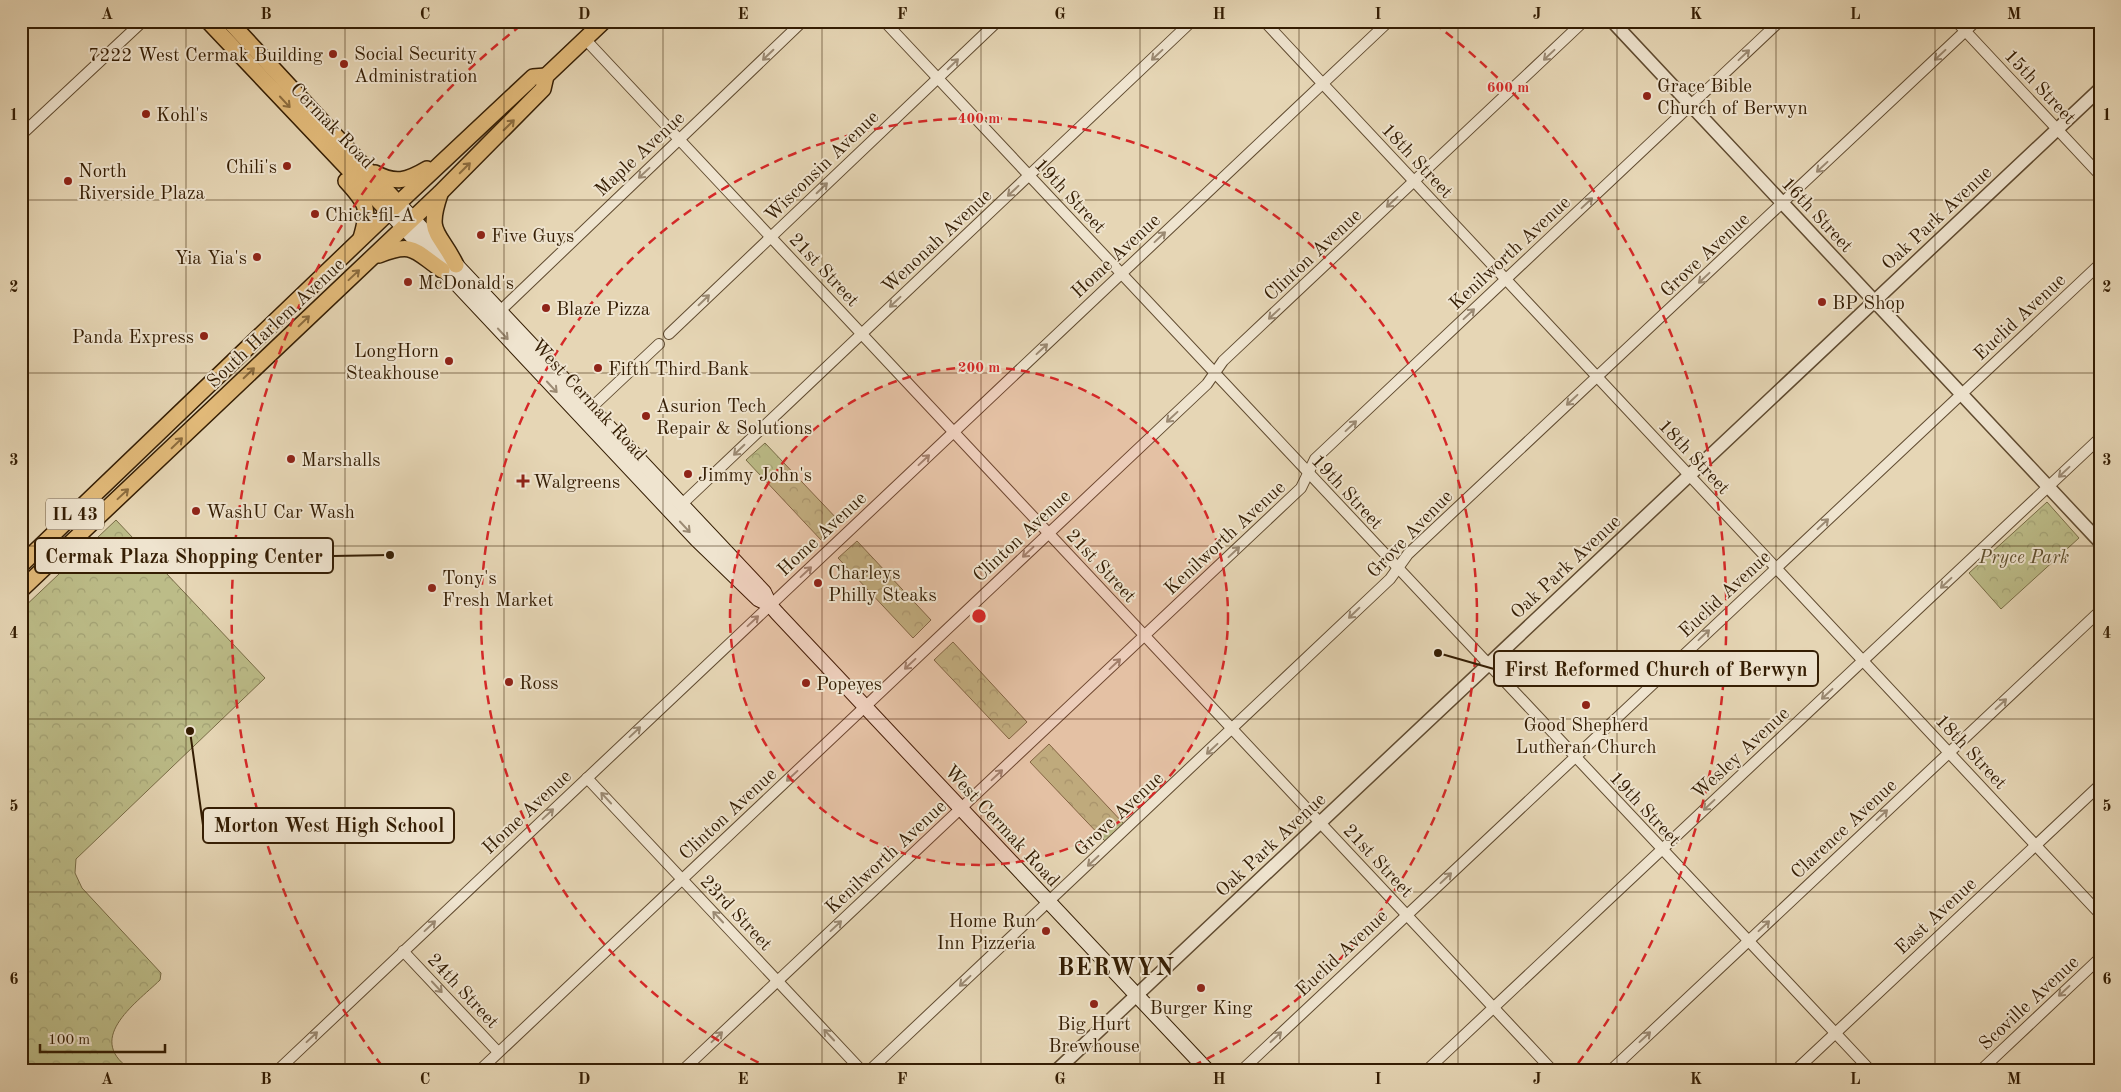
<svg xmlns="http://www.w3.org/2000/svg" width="2121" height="1092" viewBox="0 0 2121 1092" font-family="'Old Standard TT',serif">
<defs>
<pattern id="park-crowns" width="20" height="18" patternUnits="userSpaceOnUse" patternTransform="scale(1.25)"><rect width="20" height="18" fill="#bcbc88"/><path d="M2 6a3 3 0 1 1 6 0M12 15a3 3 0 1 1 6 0" fill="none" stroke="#a2a174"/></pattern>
</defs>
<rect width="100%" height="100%" fill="#e6d6b5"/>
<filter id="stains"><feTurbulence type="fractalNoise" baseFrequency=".004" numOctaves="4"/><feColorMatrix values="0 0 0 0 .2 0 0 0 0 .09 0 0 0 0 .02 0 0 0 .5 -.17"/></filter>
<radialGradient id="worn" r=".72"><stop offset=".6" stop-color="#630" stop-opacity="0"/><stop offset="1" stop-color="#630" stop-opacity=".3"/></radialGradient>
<g fill="url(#park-crowns)" stroke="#786c46">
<polygon points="765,443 840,522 821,540 746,460"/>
<polygon points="2047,502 2079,538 2001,609 1969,573"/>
<path d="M116,520L265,678L76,859L75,873L82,888L161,973L160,980C134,1005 83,1040 133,1071H21V610Z"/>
<polygon points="857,541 931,620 913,638 838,558"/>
<polygon points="953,642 1027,722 1009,739 934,660"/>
<polygon points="1049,744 1124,824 1105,841 1030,762"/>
</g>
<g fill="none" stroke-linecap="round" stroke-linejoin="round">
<defs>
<g id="minor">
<polyline points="884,21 1871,1071"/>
<polyline points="1264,21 2100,914"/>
<polyline points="1956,21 2100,175"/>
<polyline points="585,39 1553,1071"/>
<polyline points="21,135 143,21"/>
<polyline points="500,311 803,21"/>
<polyline points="669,334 998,21"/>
<polyline points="592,407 659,344"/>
<polyline points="682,504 1192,21"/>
<polyline points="587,778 862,1071"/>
<polyline points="403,951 498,1052"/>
<polyline points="277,1071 1389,21"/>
<polyline points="479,1071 1207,384 1223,361 1584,21"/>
<polyline points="682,1071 1301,488 1315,459 1780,21"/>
<polyline points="869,1071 1390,579 1408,554 1976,21"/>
<polyline points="1241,1071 2100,264"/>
<polyline points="1426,1071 2100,438"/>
<polyline points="1610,1071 2100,611"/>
<polyline points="1795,1071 2100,785"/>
<polyline points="1980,1071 2100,958"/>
</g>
<g id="tertiary">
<polyline points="1612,21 2100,542"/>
<polyline points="1056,1071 2100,89"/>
</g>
<g id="secondary">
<polyline points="398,203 764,592 770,605 777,613 1208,1071"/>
<polyline points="389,212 697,540 758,599 770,605"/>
</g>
<g id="primary">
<polyline points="208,21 389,212"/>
<polyline points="229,21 398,203"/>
<path d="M375,173C395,184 407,181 427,169"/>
<path d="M346,181C367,204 370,208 361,238"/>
<path d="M440,194C426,235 439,230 456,265"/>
<path d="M379,255C414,241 414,251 442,270"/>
<polyline points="21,565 389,212 533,77 546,76"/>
<polyline points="21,590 440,193 543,89 546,76 604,21"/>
</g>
</defs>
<use href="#minor" stroke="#604b30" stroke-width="12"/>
<use href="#tertiary" stroke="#604b30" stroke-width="15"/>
<use href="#secondary" stroke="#341d03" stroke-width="16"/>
<use href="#primary" stroke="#341d03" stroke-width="18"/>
<use href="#minor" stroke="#efe4cf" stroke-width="10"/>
<use href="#tertiary" stroke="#efe4cf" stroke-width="12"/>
<use href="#secondary" stroke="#efe4cf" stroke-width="14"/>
<use href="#primary" stroke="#e3bb7a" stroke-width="15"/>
</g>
<defs><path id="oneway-shaft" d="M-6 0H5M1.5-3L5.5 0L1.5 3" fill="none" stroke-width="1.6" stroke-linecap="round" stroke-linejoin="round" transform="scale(1.25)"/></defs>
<g stroke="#9b8a73">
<use href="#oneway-shaft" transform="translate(768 55) rotate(136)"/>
<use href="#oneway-shaft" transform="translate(1157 55) rotate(137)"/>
<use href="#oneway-shaft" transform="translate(1549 55) rotate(137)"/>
<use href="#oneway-shaft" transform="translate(1744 55) rotate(-43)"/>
<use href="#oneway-shaft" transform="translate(1940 55) rotate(137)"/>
<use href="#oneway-shaft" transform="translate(953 64) rotate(-44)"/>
<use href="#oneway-shaft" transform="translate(1822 167) rotate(137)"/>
<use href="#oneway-shaft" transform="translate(644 173) rotate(137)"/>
<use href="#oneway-shaft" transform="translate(822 188) rotate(-44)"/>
<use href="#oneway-shaft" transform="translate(1013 191) rotate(137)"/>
<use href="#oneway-shaft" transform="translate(1392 202) rotate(137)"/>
<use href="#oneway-shaft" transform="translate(1587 203) rotate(-43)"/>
<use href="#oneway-shaft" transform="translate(1160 237) rotate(-43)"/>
<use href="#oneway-shaft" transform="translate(1704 278) rotate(137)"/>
<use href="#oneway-shaft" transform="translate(704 300) rotate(-44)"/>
<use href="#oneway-shaft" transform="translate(895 302) rotate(137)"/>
<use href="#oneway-shaft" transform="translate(1274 314) rotate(137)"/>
<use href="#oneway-shaft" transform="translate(1469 314) rotate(-43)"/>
<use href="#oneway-shaft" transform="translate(503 334) rotate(47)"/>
<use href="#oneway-shaft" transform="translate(1042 349) rotate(-43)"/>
<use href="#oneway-shaft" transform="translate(552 387) rotate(47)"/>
<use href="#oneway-shaft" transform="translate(1572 400) rotate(137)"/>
<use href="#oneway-shaft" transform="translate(1172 417) rotate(137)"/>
<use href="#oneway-shaft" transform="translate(1351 426) rotate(-43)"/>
<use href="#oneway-shaft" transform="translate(739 450) rotate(136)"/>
<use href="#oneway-shaft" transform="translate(924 460) rotate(-43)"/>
<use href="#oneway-shaft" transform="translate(2064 472) rotate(137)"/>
<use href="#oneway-shaft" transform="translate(1823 524) rotate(-43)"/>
<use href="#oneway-shaft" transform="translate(685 527) rotate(47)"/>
<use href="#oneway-shaft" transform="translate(1028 552) rotate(137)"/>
<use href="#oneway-shaft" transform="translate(1234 552) rotate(-43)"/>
<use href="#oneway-shaft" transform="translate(806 572) rotate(-43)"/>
<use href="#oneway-shaft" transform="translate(1946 583) rotate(137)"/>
<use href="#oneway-shaft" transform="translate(1354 613) rotate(136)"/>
<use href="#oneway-shaft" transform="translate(753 621) rotate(-43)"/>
<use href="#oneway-shaft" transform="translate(1704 635) rotate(-43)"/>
<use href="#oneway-shaft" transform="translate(910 664) rotate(137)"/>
<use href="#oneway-shaft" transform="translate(1115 664) rotate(-43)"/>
<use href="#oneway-shaft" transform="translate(1827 694) rotate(137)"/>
<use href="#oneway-shaft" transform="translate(2001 704) rotate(-43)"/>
<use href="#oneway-shaft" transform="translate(635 732) rotate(-43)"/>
<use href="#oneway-shaft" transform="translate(1212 749) rotate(137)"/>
<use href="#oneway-shaft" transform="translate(997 775) rotate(-43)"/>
<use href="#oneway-shaft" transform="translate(792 776) rotate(137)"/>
<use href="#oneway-shaft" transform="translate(606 798) rotate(-133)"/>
<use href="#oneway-shaft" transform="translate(1709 805) rotate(137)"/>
<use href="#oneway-shaft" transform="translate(548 814) rotate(-43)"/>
<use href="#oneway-shaft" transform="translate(1882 815) rotate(-43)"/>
<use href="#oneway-shaft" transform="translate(1093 861) rotate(137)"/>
<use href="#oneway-shaft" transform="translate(1446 878) rotate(-43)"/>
<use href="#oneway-shaft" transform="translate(718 917) rotate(-133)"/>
<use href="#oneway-shaft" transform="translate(430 926) rotate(-43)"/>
<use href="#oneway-shaft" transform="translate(836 926) rotate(-43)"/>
<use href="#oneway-shaft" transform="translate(1764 926) rotate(-43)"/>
<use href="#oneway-shaft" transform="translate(965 981) rotate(137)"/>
<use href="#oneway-shaft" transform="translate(437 987) rotate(47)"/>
<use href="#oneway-shaft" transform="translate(2064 991) rotate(137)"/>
<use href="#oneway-shaft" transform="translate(829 1035) rotate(-133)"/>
<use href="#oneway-shaft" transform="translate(312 1037) rotate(-43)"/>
<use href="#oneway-shaft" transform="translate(717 1037) rotate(-43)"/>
<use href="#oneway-shaft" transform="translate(1276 1037) rotate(-43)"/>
<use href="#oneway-shaft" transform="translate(1645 1037) rotate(-43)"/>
</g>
<g stroke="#8c6c3e">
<use href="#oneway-shaft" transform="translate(285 102) rotate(47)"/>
<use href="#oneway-shaft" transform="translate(509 125) rotate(-45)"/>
<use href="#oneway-shaft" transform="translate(465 168) rotate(-45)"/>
<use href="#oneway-shaft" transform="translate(354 275) rotate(-43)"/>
<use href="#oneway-shaft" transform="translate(304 321) rotate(-44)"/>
<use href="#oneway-shaft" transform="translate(249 373) rotate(-44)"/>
<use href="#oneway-shaft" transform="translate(177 443) rotate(-44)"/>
<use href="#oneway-shaft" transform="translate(123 494) rotate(-43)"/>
</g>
<path fill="none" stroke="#341d03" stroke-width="1" stroke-opacity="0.55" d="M186,21V1071M345,21V1071M504,21V1071M663,21V1071M822,21V1071M981,21V1071M1140,21V1071M1299,21V1071M1458,21V1071M1617,21V1071M1776,21V1071M1935,21V1071M21,200H2100M21,373H2100M21,546H2100M21,719H2100M21,892H2100"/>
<circle cx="979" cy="616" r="249" fill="#d62828" fill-opacity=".12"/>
<g fill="none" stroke="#d62828" stroke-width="2.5" stroke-dasharray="9 6">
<circle cx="979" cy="616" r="249"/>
<path d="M772 1069A498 498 0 1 1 1186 1069"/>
<path d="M382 1066A748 748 0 0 1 524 23M1434 23A748 748 0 0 1 1576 1066"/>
</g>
<g fill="#8f2418" stroke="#efe4cf" stroke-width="2">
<circle cx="333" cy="54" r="5"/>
<circle cx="344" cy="64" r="5"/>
<circle cx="1647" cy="96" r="5"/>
<circle cx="146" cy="114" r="5"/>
<circle cx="287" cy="166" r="5"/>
<circle cx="68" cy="181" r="5"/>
<circle cx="315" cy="214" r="5"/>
<circle cx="481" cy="235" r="5"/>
<circle cx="257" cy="257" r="5"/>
<circle cx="408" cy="282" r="5"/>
<circle cx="1822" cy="302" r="5"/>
<circle cx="546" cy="308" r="5"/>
<circle cx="204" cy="336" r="5"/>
<circle cx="449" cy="361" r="5"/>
<circle cx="598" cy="368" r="5"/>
<circle cx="646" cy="416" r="5"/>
<circle cx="291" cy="459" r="5"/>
<circle cx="688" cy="474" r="5"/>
<path d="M520.5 473.5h5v5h5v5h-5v5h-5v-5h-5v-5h5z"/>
<circle cx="196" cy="511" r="5"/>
<circle cx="818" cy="583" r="5"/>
<circle cx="432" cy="588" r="5"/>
<circle cx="509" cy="682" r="5"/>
<circle cx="806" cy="683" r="5"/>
<circle cx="1586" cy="705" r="5"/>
<circle cx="1046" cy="931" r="5"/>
<circle cx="1201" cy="988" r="5"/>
<circle cx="1094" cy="1004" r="5"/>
</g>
<g text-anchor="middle" stroke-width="4" stroke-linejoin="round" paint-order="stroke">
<rect fill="#efe4cf" stroke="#6c5940" stroke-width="1" x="46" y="498.5" width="58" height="31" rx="4"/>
<g font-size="18" font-weight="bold" fill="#341d03">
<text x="75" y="520">IL 43</text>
</g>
<g font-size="19" fill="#341d03" stroke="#efe4cf" text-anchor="start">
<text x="354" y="60">Social Security<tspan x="354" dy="22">Administration</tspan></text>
<text x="323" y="61" text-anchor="end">7222 West Cermak Building</text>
<text x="1657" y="92">Grace Bible<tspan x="1657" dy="22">Church of Berwyn</tspan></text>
<text x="156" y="121">Kohl's</text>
<text x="277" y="173" text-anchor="end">Chili's</text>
<text x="78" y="177">North<tspan x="78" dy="22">Riverside Plaza</tspan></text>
<text x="325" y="221">Chick-fil-A</text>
<text x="491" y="242">Five Guys</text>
<text x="247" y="264" text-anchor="end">Yia Yia's</text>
<text x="418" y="289">McDonald's</text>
<text x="1832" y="309">BP Shop</text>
<text x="556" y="315">Blaze Pizza</text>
<text x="194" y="343" text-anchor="end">Panda Express</text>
<text x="439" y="357" text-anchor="end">LongHorn<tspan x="439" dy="22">Steakhouse</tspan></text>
<text x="608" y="375">Fifth Third Bank</text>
<text x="656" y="412">Asurion Tech<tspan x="656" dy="22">Repair &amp; Solutions</tspan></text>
<text x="301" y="466">Marshalls</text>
<text x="698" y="481">Jimmy John's</text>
<text x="533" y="488">Walgreens</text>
<text x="206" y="518">WashU Car Wash</text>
<text x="828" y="579">Charleys<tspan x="828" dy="22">Philly Steaks</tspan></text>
<text x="442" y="584">Tony's<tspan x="442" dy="22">Fresh Market</tspan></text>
<text x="519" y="689">Ross</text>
<text x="816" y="690">Popeyes</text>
<text x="1586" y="731" text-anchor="middle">Good Shepherd<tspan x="1586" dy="22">Lutheran Church</tspan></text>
<text x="1036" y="927" text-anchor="end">Home Run<tspan x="1036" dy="22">Inn Pizzeria</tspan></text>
<text x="1201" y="1014" text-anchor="middle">Burger King</text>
<text x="1094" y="1030" text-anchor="middle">Big Hurt<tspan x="1094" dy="22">Brewhouse</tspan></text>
</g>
<g font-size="19" fill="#341d03" stroke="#efe4cf">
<text transform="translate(2041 86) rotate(47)" y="7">15th Street</text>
<text transform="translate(333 125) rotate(46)" y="7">Cermak Road</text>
<text transform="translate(639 153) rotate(-43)" y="7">Maple Avenue</text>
<text transform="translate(1418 160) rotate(47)" y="7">18th Street</text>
<text transform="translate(821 165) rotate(-44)" y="7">Wisconsin Avenue</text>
<text transform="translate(1071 195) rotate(47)" y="7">19th Street</text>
<text transform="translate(1818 214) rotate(47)" y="7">16th Street</text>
<text transform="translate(1936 217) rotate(-43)" y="7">Oak Park Avenue</text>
<text transform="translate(936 240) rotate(-43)" y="7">Wenonah Avenue</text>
<text transform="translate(1509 252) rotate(-43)" y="7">Kenilworth Avenue</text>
<text transform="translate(1312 254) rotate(-43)" y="7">Clinton Avenue</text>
<text transform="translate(1704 254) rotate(-43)" y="7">Grove Avenue</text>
<text transform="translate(1115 255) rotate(-43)" y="7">Home Avenue</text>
<text transform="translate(825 269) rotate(47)" y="7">21st Street</text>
<text transform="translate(2019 316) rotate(-43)" y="7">Euclid Avenue</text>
<text transform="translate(275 322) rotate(-43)" y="7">South Harlem Avenue</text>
<text transform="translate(590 399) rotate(47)" y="7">West Cermak Road</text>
<text transform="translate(1695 456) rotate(47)" y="7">18th Street</text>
<text transform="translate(1348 491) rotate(47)" y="7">19th Street</text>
<text transform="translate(821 533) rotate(-43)" y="7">Home Avenue</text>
<text transform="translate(1409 533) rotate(-46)" y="7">Grove Avenue</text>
<text transform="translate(1021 535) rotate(-43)" y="7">Clinton Avenue</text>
<text transform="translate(1224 537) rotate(-43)" y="7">Kenilworth Avenue</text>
<text transform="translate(1102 565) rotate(47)" y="7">21st Street</text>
<text transform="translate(1565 566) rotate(-43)" y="7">Oak Park Avenue</text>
<text transform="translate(1724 593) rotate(-43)" y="7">Euclid Avenue</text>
<text transform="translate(1972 751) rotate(47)" y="7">18th Street</text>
<text transform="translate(1740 752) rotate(-43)" y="7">Wesley Avenue</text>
<text transform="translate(1646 808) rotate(47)" y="7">19th Street</text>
<text transform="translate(526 811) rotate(-43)" y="7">Home Avenue</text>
<text transform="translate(727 813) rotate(-43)" y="7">Clinton Avenue</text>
<text transform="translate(1118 813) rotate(-43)" y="7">Grove Avenue</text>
<text transform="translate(1003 825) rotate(47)" y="7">West Cermak Road</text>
<text transform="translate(1843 828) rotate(-43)" y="7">Clarence Avenue</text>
<text transform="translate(1270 844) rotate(-43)" y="7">Oak Park Avenue</text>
<text transform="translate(885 856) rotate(-43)" y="7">Kenilworth Avenue</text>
<text transform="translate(1379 860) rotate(47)" y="7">21st Street</text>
<text transform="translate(737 912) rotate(47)" y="7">23rd Street</text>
<text transform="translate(1935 915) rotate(-43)" y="7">East Avenue</text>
<text transform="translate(1341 952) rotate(-43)" y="7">Euclid Avenue</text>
<text transform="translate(464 990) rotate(47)" y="7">24th Street</text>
<text transform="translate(2028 1002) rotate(-43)" y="7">Scoville Avenue</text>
</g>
<g font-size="19" font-style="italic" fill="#5d4d2b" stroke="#efe4cf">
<text x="2024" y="563">Pryce Park</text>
</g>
<g font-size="24" font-weight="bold" letter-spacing="1" fill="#341d03" stroke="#efe4cf">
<text x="1116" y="975">BERWYN</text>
</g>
</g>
<circle cx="979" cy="616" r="8" fill="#d62828" stroke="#efe4cf" stroke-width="2.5"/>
<g font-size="15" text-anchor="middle" font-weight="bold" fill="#d62828" stroke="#efe4cf" stroke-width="4" stroke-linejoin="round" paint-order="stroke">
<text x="1508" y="92">600 m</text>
<text x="979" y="123">400 m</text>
<text x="979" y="372">200 m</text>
</g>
<path fill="none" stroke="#341d03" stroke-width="2" d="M390 555L333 556M1438 653L1494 669M190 731L203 825"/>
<g fill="#341d03" stroke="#efe4cf" stroke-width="2">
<circle cx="390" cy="555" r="5"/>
<circle cx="1438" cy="653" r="5"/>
<circle cx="190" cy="731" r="5"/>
</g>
<g fill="#efe4cf" stroke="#341d03" stroke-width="2">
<rect x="35" y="538" width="298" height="35" rx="5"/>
<rect x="1494" y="651" width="324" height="35" rx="5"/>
<rect x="203" y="808" width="251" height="35" rx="5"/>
</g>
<g font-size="20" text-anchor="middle" font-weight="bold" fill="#341d03">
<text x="184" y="563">Cermak Plaza Shopping Center</text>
<text x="1656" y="676">First Reformed Church of Berwyn</text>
<text x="329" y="832">Morton West High School</text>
</g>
<rect width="2121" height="1092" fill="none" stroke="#e6d6b5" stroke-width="55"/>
<path d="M40 1044v8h125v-8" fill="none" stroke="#341d03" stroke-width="2.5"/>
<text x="48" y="1044" font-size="15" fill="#341d03" stroke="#efe4cf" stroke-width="4" paint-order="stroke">100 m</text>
<rect x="28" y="28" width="2066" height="1036" fill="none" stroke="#341d03" stroke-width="2"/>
<g font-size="16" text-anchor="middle" font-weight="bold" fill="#341d03">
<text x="107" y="19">A</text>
<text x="266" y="19">B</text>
<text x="425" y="19">C</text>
<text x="584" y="19">D</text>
<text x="743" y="19">E</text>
<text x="902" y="19">F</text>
<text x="1060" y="19">G</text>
<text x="1219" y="19">H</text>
<text x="1378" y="19">I</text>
<text x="1537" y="19">J</text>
<text x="1696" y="19">K</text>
<text x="1855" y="19">L</text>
<text x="2014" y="19">M</text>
<text x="14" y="120">1</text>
<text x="2107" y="120">1</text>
<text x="14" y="292">2</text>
<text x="2107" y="292">2</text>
<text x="14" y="465">3</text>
<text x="2107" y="465">3</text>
<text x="14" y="638">4</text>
<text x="2107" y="638">4</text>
<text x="14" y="811">5</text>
<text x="2107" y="811">5</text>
<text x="14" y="984">6</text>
<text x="2107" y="984">6</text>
<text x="107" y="1084">A</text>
<text x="266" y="1084">B</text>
<text x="425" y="1084">C</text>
<text x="584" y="1084">D</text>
<text x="743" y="1084">E</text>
<text x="902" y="1084">F</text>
<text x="1060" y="1084">G</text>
<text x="1219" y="1084">H</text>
<text x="1378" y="1084">I</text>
<text x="1537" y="1084">J</text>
<text x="1696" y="1084">K</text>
<text x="1855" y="1084">L</text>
<text x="2014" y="1084">M</text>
</g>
<rect width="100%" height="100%" filter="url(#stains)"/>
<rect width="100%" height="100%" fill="url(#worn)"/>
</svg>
